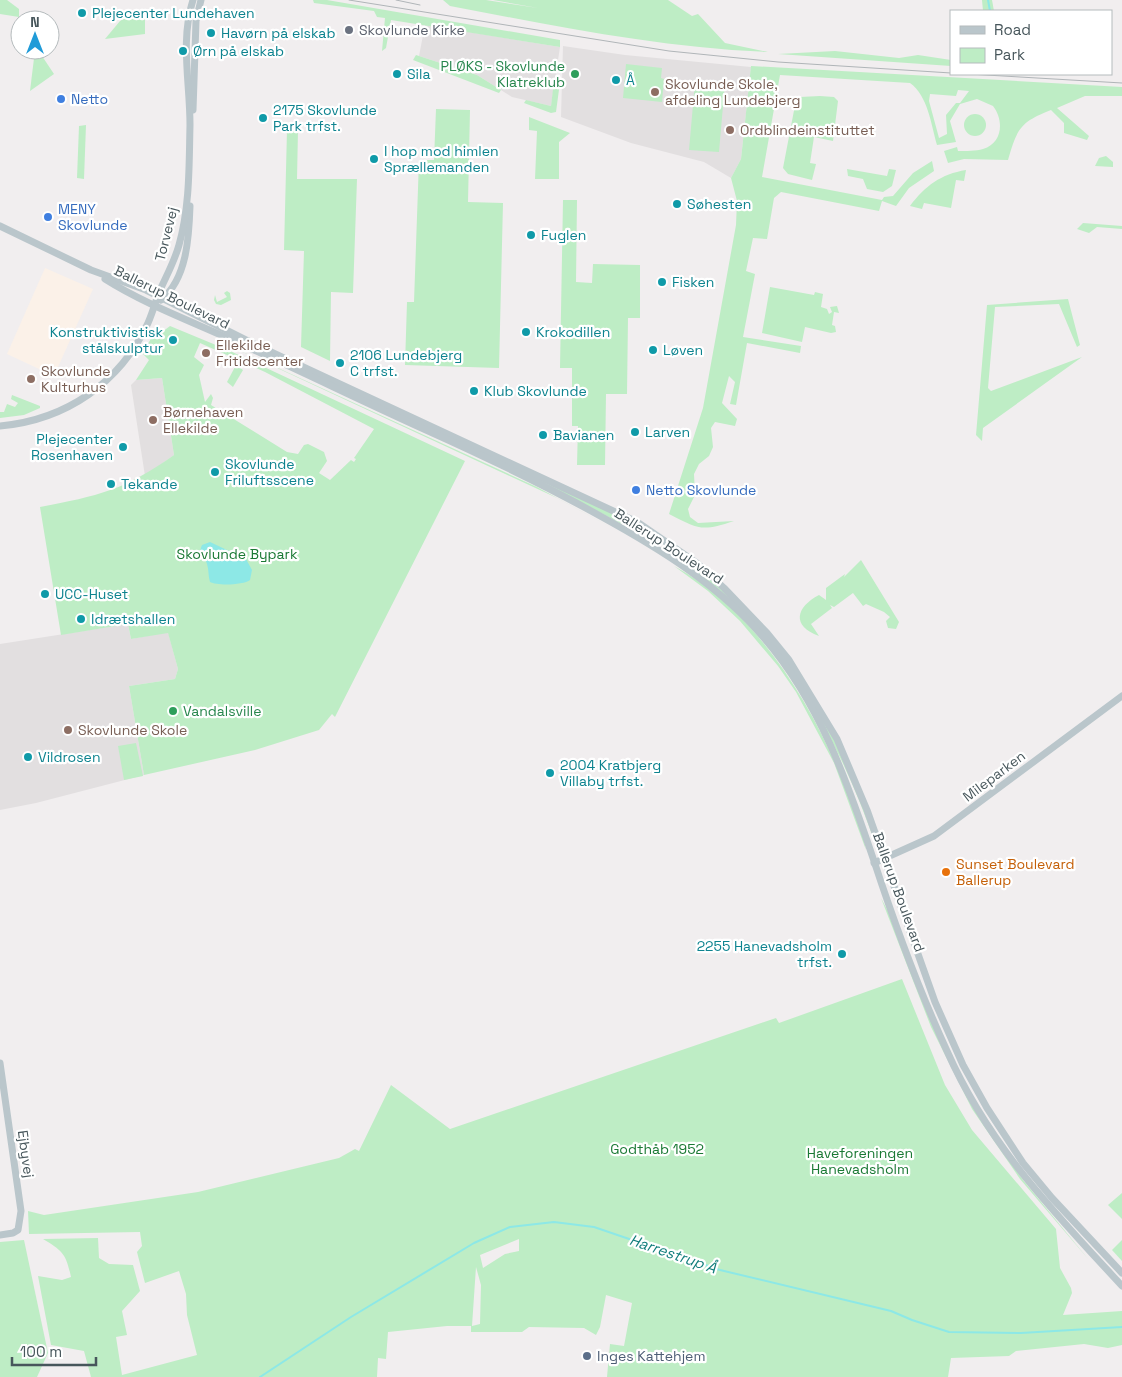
<svg xmlns="http://www.w3.org/2000/svg" width="1122" height="1377" viewBox="0 0 1122 1377" font-family="'Space Grotesk',sans-serif">
<rect width="100%" height="100%" fill="#f1eeef"/>
<polygon fill="#fbf1e8" points="45,268 93,289 54,376 7,354"/>
<g fill="#e2dfe0">
<polygon points="425,25 560,47 551,106 512,97 477,75 419,56"/>
<polygon points="563,46 625,55 751,67 741,159 731,178 704,162 631,143 561,117"/>
<polygon points="162,378 174,455 145,476 131,385 136,380"/>
<polygon points="128,624 131,639 168,632 178,669 175,679 129,686 144,775 36,803 0,810 0,644"/>
</g>
<g fill="#beedc5" fill-rule="evenodd">
<polygon points="0,0 7,0 19,9 19,17 0,14"/>
<polygon points="313,0 327,0 560,40 560,47 391,20 386,48 382,51 385,18 377,17 374,11 314,3"/>
<path d="M443,0H486L538,8L493,0H668L692,16L698,14L725,43L768,52C661,48 555,26 450,6Z"/>
<polygon points="982,0 992,0 994,11 983,11"/>
<polygon points="136,12 145,19 145,34 105,39 120,21"/>
<polygon points="35,50 38,50 54,74 30,91"/>
<polygon points="835,51 899,58 918,55 951,60 951,66 778,54"/>
<polygon points="416,55 477,75 501,90 499,93 413,60"/>
<polygon points="626,64 662,68 661,78 664,79 662,102 623,98"/>
<path d="M751,66L1122,87V96H1085L1057,108L1089,136L1087,140L1064,133V123L1051,110C1020,122 1017,129 1008,160L964,159L948,163L944,151L957,147L958,151C966,151 976,151 983,149C1003,143 1004,120 993,106L977,99L960,104L950,121L956,142L937,145C931,124 928,96 910,83L780,75L762,177L882,200L884,197L893,196L913,173L932,161L934,171L909,188L896,206L882,201L879,211L781,192L774,198L767,239L753,238L746,271L755,274L743,337L801,346L800,353L747,343L736,405L730,404L735,382L729,376L722,403L737,419L735,426L715,422L711,428L713,447L709,456L699,464L694,474L695,495L688,509L690,517L698,523L734,521C701,532 699,529 669,514L703,408L736,225L737,201L731,178L741,159ZM958,90L969,91L960,103H956L946,115L947,134L939,138L929,101L930,94L956,96Z"/>
<polygon points="554,81 560,82 556,112 551,113 524,103 526,100 551,106"/>
<polygon points="695,82 725,83 719,152 689,150"/>
<polygon points="820,96 834,97 838,101 833,141 814,137 810,163 816,164 812,180 788,174 783,168 796,100 800,97"/>
<polygon points="436,109 470,110 468,202 503,203 499,368 405,365 407,302 414,302 419,160 434,160"/>
<circle cx="975" cy="125" r="11"/>
<polygon points="529,117 570,133 559,142 559,179 535,179 537,131 529,130"/>
<polygon points="86,125 84,179 77,178 79,126"/>
<polygon points="287,130 298,130 297,179 357,179 353,293 331,292 330,361 301,347 304,251 284,250"/>
<polygon points="1106,156 1113,162 1113,167 1095,166 1099,158"/>
<polygon points="847,169 887,176 889,169 896,170 892,186 883,192 867,189 863,179 848,176"/>
<path d="M966,170L964,181L956,180L951,208L924,203L922,209L910,206C925,186 941,174 966,170Z"/>
<polygon points="563,200 577,200 576,282 592,283 593,264 640,265 640,318 628,318 627,394 606,394 605,465 577,465 578,426 572,426 572,368 560,368"/>
<polygon points="1083,223 1122,226 1122,229 1097,227 1089,233 1077,229"/>
<polygon points="770,287 814,295 815,292 823,294 821,307 827,309 829,314 832,312 830,307 837,306 839,313 834,312 832,325 835,326 836,332 831,333 805,327 802,342 762,333"/>
<polygon points="227,291 230,293 231,300 221,305 216,304 214,300 215,295 217,302 227,297 224,293"/>
<polygon points="1068,299 1080,345 1077,347 1059,304 995,307 988,388 991,391 1082,357 983,428 982,441 976,435 987,305"/>
<polygon points="174,311 613,513 634,524 631,529 547,484"/>
<path d="M170,326L228,350L465,461L335,717L332,714L319,730L255,750L144,775L129,686L175,679L178,669L168,633L131,639L128,624L61,635L40,507C98,496 125,490 174,455L162,378L136,380L149,360L142,353L154,334L162,332ZM200,343L265,372L374,429L354,458L356,459L354,462L351,460L330,480L319,473L327,461L324,452L308,444L304,445L298,454L287,452L211,405L213,398L211,394L205,402L199,375L204,365L194,357Z"/>
<polygon points="204,334 537,487 627,536 557,498"/>
<polygon points="236,365 243,370 233,387 227,382"/>
<polygon points="12,395 40,406 40,408 24,415 0,418 0,412 4,412 7,404 15,407 18,403 11,399"/>
<path d="M667,545C736,593 792,658 831,733C850,769 863,808 877,846H876C835,727 773,619 665,549Z"/>
<path d="M861,560L899,622L896,629L888,628L886,621L890,617L884,612L866,604L863,606L853,593L834,607L830,605L832,608L811,624L819,636C791,626 796,607 819,595L826,600V588L845,574L844,577Z"/>
<path d="M674,566C760,612 821,717 852,806C857,820 864,835 866,850L834,763L796,692L778,666L740,621L708,591Z"/>
<polygon points="136,743 143,776 124,780 118,746"/>
<polygon points="881,898 891,917 940,1043 980,1119 1023,1180 1089,1260 1020,1179 972,1109 931,1027"/>
<path d="M902,979L945,1085L972,1130L1056,1229L1060,1268L1071,1288L1072,1293L1063,1315L1122,1311V1345L1108,1348L1084,1344L1016,1351L1009,1356L951,1358L948,1377H607L610,1344L624,1346L632,1303L606,1295L600,1327L596,1335L584,1328L529,1327L522,1332H471V1326H447L388,1332L386,1359L378,1358L377,1377H91L84,1351L51,1345L38,1276L62,1280L71,1277C66,1254 63,1251 43,1239L98,1238L99,1258L109,1264L133,1265L140,1291L122,1311L127,1335L116,1337L122,1375L197,1355L187,1315L186,1294L179,1271L145,1283L137,1252L142,1246L140,1232L29,1234L28,1211L44,1215L198,1192L339,1158L355,1149L359,1151L391,1085L450,1129L776,1018L779,1023ZM519,1239V1251L505,1254L483,1268L480,1255ZM476,1267L481,1285L480,1324L472,1326Z"/>
<polygon points="1122,1193 1122,1219 1108,1205"/>
<polygon points="24,1240 48,1353 37,1377 0,1377 0,1242"/>
<polygon points="1122,1240 1122,1261 1112,1250"/>
</g>
<path fill="#8de8e6" d="M210,542L246,559L252,570L250,580C244,585 217,586 210,582C208,576 209,570 207,564C205,556 197,556 202,545Z"/>
<g fill="none" stroke-linecap="round" stroke-linejoin="round">
<g stroke="#8de8e6" stroke-width="2">
<polyline points="988,0 990,11"/>
<polyline points="260,1377 351,1317 474,1243 510,1227 554,1222 594,1227 720,1270 891,1311 912,1320 949,1332 1021,1333 1122,1327"/>
</g>
<g stroke="#bac6cb" stroke-width="7">
<polyline points="193,110 196,21 201,0"/>
<polyline points="0,226 91,270 146,290 256,345 637,522 698,564 724,588 767,633 789,660 837,739 867,810 935,1002 963,1065 987,1108 1023,1163 1052,1198 1122,1273"/>
<path d="M105,279C146,305 196,323 241,344C303,372 364,402 426,430C486,457 545,485 602,517C662,550 720,586 764,638C820,703 847,781 874,861C895,925 919,990 947,1051C989,1146 1053,1211 1122,1286"/>
<path d="M161,300C187,279 189,237 190,206"/>
<path d="M0,426C66,420 120,383 148,323C152,314 155,304 158,295C165,278 174,263 179,245C190,206 189,165 190,125C190,83 180,40 193,0"/>
<polyline points="874,863 934,836 1122,696"/>
<polyline points="0,1063 21,1211 18,1230 13,1233 0,1235"/>
</g>
<g stroke="#b0b5b8" stroke-width="1">
<polyline points="349,0 669,51 778,62 951,73"/>
<polyline points="396,0 420,5"/>
<polyline points="969,74 1122,83"/>
</g>
</g>
<g fill="#0f9aa8" stroke="#fff" stroke-width="2">
<circle cx="82" cy="13" r="5"/>
<circle cx="211" cy="33" r="5"/>
<circle cx="183" cy="51" r="5"/>
<circle cx="397" cy="74" r="5"/>
<circle cx="616" cy="80" r="5"/>
<circle cx="263" cy="118" r="5"/>
<circle cx="374" cy="159" r="5"/>
<circle cx="677" cy="204" r="5"/>
<circle cx="531" cy="235" r="5"/>
<circle cx="662" cy="282" r="5"/>
<circle cx="526" cy="332" r="5"/>
<circle cx="173" cy="340" r="5"/>
<circle cx="653" cy="350" r="5"/>
<circle cx="340" cy="363" r="5"/>
<circle cx="474" cy="391" r="5"/>
<circle cx="635" cy="432" r="5"/>
<circle cx="543" cy="435" r="5"/>
<circle cx="123" cy="447" r="5"/>
<circle cx="215" cy="472" r="5"/>
<circle cx="111" cy="484" r="5"/>
<circle cx="45" cy="594" r="5"/>
<circle cx="81" cy="619" r="5"/>
<circle cx="28" cy="757" r="5"/>
<circle cx="550" cy="773" r="5"/>
<circle cx="842" cy="954" r="5"/>
</g>
<circle fill="#6b7280" stroke="#fff" stroke-width="2" cx="349" cy="30" r="5"/>
<g fill="#2e9e5b" stroke="#fff" stroke-width="2">
<circle cx="575" cy="74" r="5"/>
<circle cx="173" cy="711" r="5"/>
</g>
<g fill="#8d6e63" stroke="#fff" stroke-width="2">
<circle cx="655" cy="92" r="5"/>
<circle cx="730" cy="130" r="5"/>
<circle cx="206" cy="353" r="5"/>
<circle cx="31" cy="379" r="5"/>
<circle cx="153" cy="420" r="5"/>
<circle cx="68" cy="730" r="5"/>
</g>
<g fill="#3f7fe0" stroke="#fff" stroke-width="2">
<circle cx="61" cy="99" r="5"/>
<circle cx="48" cy="217" r="5"/>
<circle cx="636" cy="490" r="5"/>
</g>
<circle fill="#e8710a" stroke="#fff" stroke-width="2" cx="946" cy="872" r="5"/>
<circle fill="#5c6f8a" stroke="#fff" stroke-width="2" cx="587" cy="1356" r="5"/>
<g text-anchor="middle" stroke-width="4.5" stroke-linejoin="round" paint-order="stroke">
<g font-size="14" fill="#0d838f" stroke="#fff" text-anchor="start">
<text x="92" y="18">Plejecenter Lundehaven</text>
<text x="221" y="38">Havørn på elskab</text>
<text x="193" y="56">Ørn på elskab</text>
<text x="407" y="79">Sila</text>
<text x="626" y="85">Å</text>
<text x="273" y="115">2175 Skovlunde<tspan x="273" dy="16">Park trfst.</tspan></text>
<text x="384" y="156">I hop mod himlen<tspan x="384" dy="16">Sprællemanden</tspan></text>
<text x="687" y="209">Søhesten</text>
<text x="541" y="240">Fuglen</text>
<text x="672" y="287">Fisken</text>
<text x="163" y="337" text-anchor="end">Konstruktivistisk<tspan x="163" dy="16">stålskulptur</tspan></text>
<text x="536" y="337">Krokodillen</text>
<text x="663" y="355">Løven</text>
<text x="350" y="360">2106 Lundebjerg<tspan x="350" dy="16">C trfst.</tspan></text>
<text x="484" y="396">Klub Skovlunde</text>
<text x="645" y="437">Larven</text>
<text x="553" y="440">Bavianen</text>
<text x="113" y="444" text-anchor="end">Plejecenter<tspan x="113" dy="16">Rosenhaven</tspan></text>
<text x="225" y="469">Skovlunde<tspan x="225" dy="16">Friluftsscene</tspan></text>
<text x="121" y="489">Tekande</text>
<text x="55" y="599">UCC-Huset</text>
<text x="91" y="624">Idrætshallen</text>
<text x="38" y="762">Vildrosen</text>
<text x="560" y="770">2004 Kratbjerg<tspan x="560" dy="16">Villaby trfst.</tspan></text>
<text x="832" y="951" text-anchor="end">2255 Hanevadsholm<tspan x="832" dy="16">trfst.</tspan></text>
</g>
<g font-size="14" fill="#5b616d" stroke="#fff" text-anchor="start">
<text x="359" y="35">Skovlunde Kirke</text>
</g>
<g font-size="14" fill="#27864d" stroke="#fff" text-anchor="end">
<text x="565" y="71">PLØKS - Skovlunde<tspan x="565" dy="16">Klatreklub</tspan></text>
<text x="183" y="716" text-anchor="start">Vandalsville</text>
</g>
<g font-size="14" fill="#785e54" stroke="#fff" text-anchor="start">
<text x="665" y="89">Skovlunde Skole,<tspan x="665" dy="16">afdeling Lundebjerg</tspan></text>
<text x="740" y="135">Ordblindeinstituttet</text>
<text x="216" y="350">Ellekilde<tspan x="216" dy="16">Fritidscenter</tspan></text>
<text x="41" y="376">Skovlunde<tspan x="41" dy="16">Kulturhus</tspan></text>
<text x="163" y="417">Børnehaven<tspan x="163" dy="16">Ellekilde</tspan></text>
<text x="78" y="735">Skovlunde Skole</text>
</g>
<g font-size="14" fill="#366cbe" stroke="#fff" text-anchor="start">
<text x="71" y="104">Netto</text>
<text x="58" y="214">MENY<tspan x="58" dy="16">Skovlunde</tspan></text>
<text x="646" y="495">Netto Skovlunde</text>
</g>
<g font-size="14" fill="#47565b" stroke="#fff">
<text transform="translate(166 234) rotate(-76)" y="5">Torvevej</text>
<text transform="translate(172 297) rotate(26)" y="5">Ballerup Boulevard</text>
<text transform="translate(669 546) rotate(33)" y="5">Ballerup Boulevard</text>
<text transform="translate(994 776) rotate(-37)" y="5">Mileparken</text>
<text transform="translate(899 892) rotate(70)" y="5">Ballerup Boulevard</text>
<text transform="translate(26 1154) rotate(82)" y="5">Ejbyvej</text>
</g>
<g font-size="14" fill="#1a7934" stroke="#fff">
<text x="237" y="559">Skovlunde Bypark</text>
<text x="657" y="1154">Godthåb 1952</text>
<text x="860" y="1158">Haveforeningen<tspan x="860" dy="16">Hanevadsholm</tspan></text>
</g>
<g font-size="14" fill="#c56008" stroke="#fff" text-anchor="start">
<text x="956" y="869">Sunset Boulevard<tspan x="956" dy="16">Ballerup</tspan></text>
</g>
<g font-size="14" fill="#4e5e75" stroke="#fff" text-anchor="start">
<text x="597" y="1361">Inges Kattehjem</text>
</g>
<g font-size="15" font-style="italic" fill="#127e7c" stroke="#fff">
<text transform="translate(673 1254) rotate(19)" y="5">Harrestrup Å</text>
</g>
</g>
<rect x="950" y="10" width="162" height="65" fill="#ffffff" stroke="#b5bbbd"/>
<rect x="960" y="26" width="25" height="8" fill="#bac6cb" stroke="#b5bbbd"/>
<text x="994" y="35" font-size="15" fill="#47565b">Road</text>
<rect x="960" y="48" width="25" height="15" fill="#beedc5" stroke="#b5bbbd"/>
<text x="994" y="60" font-size="15" fill="#47565b">Park</text>
<g transform="translate(35 35)"><circle r="24" fill="#ffffff" stroke="#b5bbbd"/>
<path d="M0-4L9 19L0 12L-9 19Z" fill="#209bd8"/>
<text y="-8" font-size="14" font-weight="bold" text-anchor="middle" fill="#47565b">N</text>
</g>
<path d="M12 1357v8h84v-8" fill="none" stroke="#47565b" stroke-width="2.5"/>
<text x="20" y="1357" font-size="15" fill="#47565b" stroke="#ffffff" stroke-width="4" paint-order="stroke">100 m</text>
</svg>
